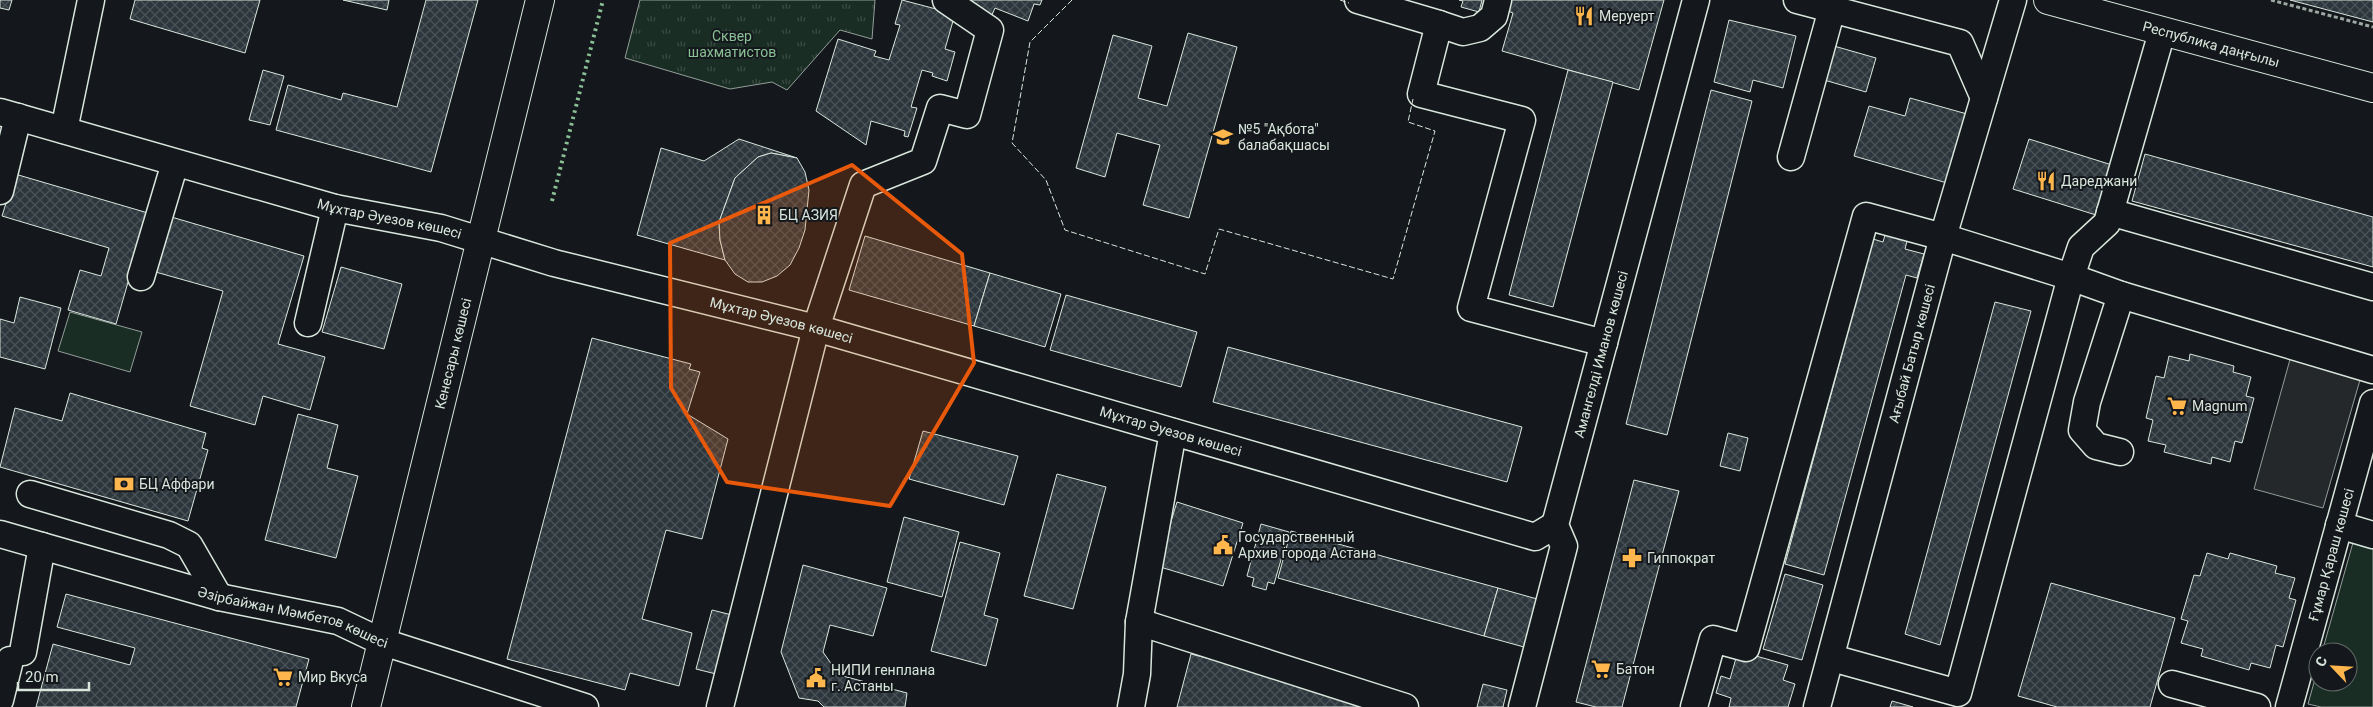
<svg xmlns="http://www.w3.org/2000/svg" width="2373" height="707" viewBox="0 0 2373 707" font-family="Roboto,sans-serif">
<defs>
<pattern id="park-tufts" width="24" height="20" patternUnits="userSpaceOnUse" patternTransform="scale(1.25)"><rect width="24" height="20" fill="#1a2d24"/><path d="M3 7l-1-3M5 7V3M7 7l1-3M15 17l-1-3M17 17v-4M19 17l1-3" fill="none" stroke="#3b4b43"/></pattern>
<pattern id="building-cross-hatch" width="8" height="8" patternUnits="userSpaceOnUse" patternTransform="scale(1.25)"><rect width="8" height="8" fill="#2c363c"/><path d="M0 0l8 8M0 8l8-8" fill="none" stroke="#4a5358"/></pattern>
</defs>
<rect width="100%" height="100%" fill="#14181c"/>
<g fill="#1a2d24" stroke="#939e99">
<polygon points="70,312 142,332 130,372 58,351"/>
<polygon points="2354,539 2373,545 2373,707 2321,707 2308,704 2318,668 2318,682 2348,682 2348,652 2322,652"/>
</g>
<polygon fill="url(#park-tufts)" stroke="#939e99" points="640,0 875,0 872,39 840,30 787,90 772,82 730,89 625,58"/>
<polygon fill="#24282b" stroke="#939e99" points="2294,345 2364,366 2323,508 2254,489"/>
<g fill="url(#building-cross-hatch)" stroke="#d8e6dc">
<polygon points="0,0 12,0 9,10 0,8"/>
<polygon points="135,0 260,0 245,53 130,19"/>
<polygon points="343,0 389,0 387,10"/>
<polygon points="426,0 478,0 431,172 276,130 288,85 341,100 343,93 397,107"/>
<polygon points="902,0 955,14 945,49 955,52 947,81 932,76 933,73 922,70 911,107 917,108 908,137 904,136 905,131 871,121 866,145 816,111 838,39 876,51 874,56 889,60 900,25 895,24"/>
<polygon points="965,0 1042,0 1040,5 1034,4 1028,21 995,8 991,17"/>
<polygon points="1459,0 1482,0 1479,12 1461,7 1463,1"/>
<polygon points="1511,0 1664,0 1639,90 1502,51 1513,13 1508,11"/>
<polygon points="2290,0 2373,0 2373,22"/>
<polygon points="1729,20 1796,36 1783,88 1753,80 1750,92 1714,82"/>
<polygon points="1188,33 1237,47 1189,218 1143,205 1160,145 1117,133 1105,177 1076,168 1113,35 1152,46 1138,98 1167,106"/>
<polygon points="1827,44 1876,58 1866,92 1817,78"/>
<polygon points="263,70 284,76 270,125 249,120"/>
<polygon points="1568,70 1613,82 1553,307 1509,295"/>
<polygon points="1711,90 1752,101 1667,435 1626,424"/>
<polygon points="1910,98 1967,114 1947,183 1854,156 1869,106 1905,116"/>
<polygon points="739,139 797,158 771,153 758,157 735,178 719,222 720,240 725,260 637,235 661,148 704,161"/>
<polygon points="2029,139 2112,165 2096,215 2013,189"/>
<polygon points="771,153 797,158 805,172 809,190 805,230 799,248 790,265 777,276 762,282 748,282 735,274 725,260 720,240 719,222 735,178 758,157"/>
<polygon points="2145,154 2373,217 2373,267 2132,201"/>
<polygon points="15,174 148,213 116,324 68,310 80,270 101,276 109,248 2,216"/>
<polygon points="168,216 304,256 278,344 325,357 310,410 263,396 255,425 190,406 223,291 152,271"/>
<polygon points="1885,235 1907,241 1905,249 1924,254 1917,278 1906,275 1824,575 1785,564 1873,239 1883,242"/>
<polygon points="865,236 990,273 974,326 849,290"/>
<polygon points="341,267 402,284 384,349 322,332"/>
<polygon points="990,273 1061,294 1045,347 974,326"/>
<polygon points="1066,295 1197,332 1181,387 1050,350"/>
<polygon points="20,297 61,308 45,369 0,357 0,319 14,323"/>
<polygon points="1995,302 2031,311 1940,645 1905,634"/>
<polygon points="592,338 691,364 689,369 700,372 687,414 728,439 702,539 666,530 642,619 692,633 679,686 630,673 625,690 507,659"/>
<polygon points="1228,347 1522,427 1507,482 1213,402"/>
<polygon points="2190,354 2234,366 2233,372 2251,377 2246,396 2254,398 2242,443 2235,441 2230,462 2212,457 2211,464 2164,452 2166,445 2148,441 2153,420 2146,418 2156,376 2164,378 2169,356 2189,361"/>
<polygon points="70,393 206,433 202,448 208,450 188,521 0,467 15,408 62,421"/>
<polygon points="298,414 338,425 327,468 358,476 336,558 265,540"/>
<polygon points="923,431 1018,456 1004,505 909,479"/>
<polygon points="1728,433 1748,438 1740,471 1720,466"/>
<polygon points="1057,474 1106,487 1073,609 1024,596"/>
<polygon points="1634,480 1679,491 1622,707 1596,707 1576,702"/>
<polygon points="1177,502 1243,523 1223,586 1157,566"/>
<polygon points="904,517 959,532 942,597 887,582"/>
<polygon points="1261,524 1289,532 1274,584 1268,582 1266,590 1252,586 1254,578 1247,576"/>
<polygon points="1291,531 1498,588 1484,636 1278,578"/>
<polygon points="960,542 1000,553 984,615 998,619 986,666 931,651"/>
<polygon points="2207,553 2228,559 2230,553 2277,566 2275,573 2295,578 2289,598 2296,600 2283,647 2276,645 2270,668 2251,663 2249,670 2201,656 2203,649 2181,643 2188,621 2181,619 2194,575 2200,576"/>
<polygon points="803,565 887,588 873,636 830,625 823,652 839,675 907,693 905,707 824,707 818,701 799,698 781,652"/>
<polygon points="1785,574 1823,585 1802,660 1763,649"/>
<polygon points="2051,583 2175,618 2150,707 2057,707 2018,696"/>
<polygon points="1498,588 1537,599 1524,647 1484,636"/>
<polygon points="66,594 309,659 296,707 36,707 53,644 130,665 135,648 57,627"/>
<polygon points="712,610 736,616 720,675 696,669"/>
<polygon points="1738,651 1788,665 1783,680 1795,684 1788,707 1729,707 1731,698 1716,693 1721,676 1730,679"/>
<polygon points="1191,654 1363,699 1361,707 1177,707"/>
<polygon points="1483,684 1507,690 1503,707 1477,707"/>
<polygon points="1892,701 1913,707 1890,707"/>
</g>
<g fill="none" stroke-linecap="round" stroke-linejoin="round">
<defs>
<g id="minor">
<polyline points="1358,0 1439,24"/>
<polyline points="1498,0 1494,16 1480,28 1463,32 1439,24 1421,94 1522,120 1471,308 1604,343"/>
<polyline points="1797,0 1960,43 1984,98"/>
<path id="s1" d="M0,112L335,208L441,228L554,263L816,328L1535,537L1555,525"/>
<polyline points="64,130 91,0"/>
<polyline points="1791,157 1832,9"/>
<polyline points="0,191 18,117"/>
<polyline points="2110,212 2373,287"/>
<polyline points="141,277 175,163"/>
<polyline points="308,323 335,208"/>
<polyline points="2120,452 2096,446 2082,430 2087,402 2121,295"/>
<polyline points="30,494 169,535 189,545 219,597"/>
<polyline points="2339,525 2373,535"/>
<path id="s2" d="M0,534L219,597L338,621L380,641L585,707"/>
<polyline points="1139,622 1405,707"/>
<polyline points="23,652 42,546"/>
<polyline points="1832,658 1958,693 2071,277 2081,247 2107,223 2162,32"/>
<polyline points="2172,684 2257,707"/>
<polyline points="0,700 10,660"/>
<polyline points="720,707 816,328 863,185 923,161 940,108 967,115 990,30 946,0"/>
<polyline points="1131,707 1137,674 1139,622 1173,432"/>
<path id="s3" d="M1522,707L1564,546L1555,525L1696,0"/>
<polyline points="1694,707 1713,639 1746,648 1866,216 1943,237 2071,277 2121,295 2373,370"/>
<path id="s4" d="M1817,707L1943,237L2013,0"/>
<path id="s5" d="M2289,707L2373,403"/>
</g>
<g id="major">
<path id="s6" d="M2048,0L2373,88"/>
<path id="s7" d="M366,707L540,0"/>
</g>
</defs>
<use href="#minor" stroke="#d8e6dc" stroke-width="29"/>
<use href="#major" stroke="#d8e6dc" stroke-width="30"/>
<polyline stroke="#9da8a2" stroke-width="3" stroke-dasharray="4 2.5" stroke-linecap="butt" points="2271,0 2373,27"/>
<use href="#minor" stroke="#14181c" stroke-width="26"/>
<use href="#major" stroke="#14181c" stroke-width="28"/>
<polyline stroke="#8ac095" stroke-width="4" stroke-dasharray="2.5 4" stroke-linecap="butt" points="552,201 603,0"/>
<g stroke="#d8e6dc" stroke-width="1" stroke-dasharray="6 2.5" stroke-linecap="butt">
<polyline points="1072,0 1030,42 1012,143 1046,180 1065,230 1205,274 1219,229 1393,279 1435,131 1408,122 1413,99"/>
<polyline points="1340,0 1349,3"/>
</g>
</g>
<path fill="#e8590c" fill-opacity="0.2" stroke="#e8590c" stroke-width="4" stroke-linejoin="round" d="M852,165L962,254L974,363L890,506L727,482L671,388L670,243Z"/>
<defs>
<symbol id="restaurant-bare" viewBox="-9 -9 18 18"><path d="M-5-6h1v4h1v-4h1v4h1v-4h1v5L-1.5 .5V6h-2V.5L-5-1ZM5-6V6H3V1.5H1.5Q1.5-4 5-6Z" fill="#ffb74d" stroke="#14181c" stroke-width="2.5" paint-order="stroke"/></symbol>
<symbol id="school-bare" viewBox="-9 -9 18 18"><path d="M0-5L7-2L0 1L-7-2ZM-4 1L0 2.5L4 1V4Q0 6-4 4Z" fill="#ffb74d" stroke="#14181c" stroke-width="2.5" paint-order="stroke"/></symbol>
<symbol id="building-bare" viewBox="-9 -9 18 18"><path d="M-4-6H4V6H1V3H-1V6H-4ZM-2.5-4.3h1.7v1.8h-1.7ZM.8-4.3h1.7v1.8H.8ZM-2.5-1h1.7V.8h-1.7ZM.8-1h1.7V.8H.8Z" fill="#ffb74d" stroke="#14181c" stroke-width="2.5" paint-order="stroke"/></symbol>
<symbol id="supermarket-bare" viewBox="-9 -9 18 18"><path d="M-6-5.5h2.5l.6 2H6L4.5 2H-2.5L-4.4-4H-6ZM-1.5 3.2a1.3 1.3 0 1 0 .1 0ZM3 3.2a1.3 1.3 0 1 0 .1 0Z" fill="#ffb74d" stroke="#14181c" stroke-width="2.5" paint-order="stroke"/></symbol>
<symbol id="bank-bare" viewBox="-9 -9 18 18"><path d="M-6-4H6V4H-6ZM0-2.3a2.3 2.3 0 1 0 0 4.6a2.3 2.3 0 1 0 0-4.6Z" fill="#ffb74d" stroke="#14181c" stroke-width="2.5" paint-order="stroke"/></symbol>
<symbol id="civic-bare" viewBox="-9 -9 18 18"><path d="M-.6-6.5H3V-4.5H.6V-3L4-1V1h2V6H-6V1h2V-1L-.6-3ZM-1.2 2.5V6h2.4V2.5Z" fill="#ffb74d" stroke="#14181c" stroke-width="2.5" paint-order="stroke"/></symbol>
<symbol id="pharmacy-bare" viewBox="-9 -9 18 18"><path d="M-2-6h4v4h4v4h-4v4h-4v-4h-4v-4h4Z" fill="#ffb74d" stroke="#14181c" stroke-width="2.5" paint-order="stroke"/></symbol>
</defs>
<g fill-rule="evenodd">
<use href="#restaurant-bare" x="1570" y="2" width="28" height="28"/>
<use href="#school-bare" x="1209" y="123" width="28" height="28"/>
<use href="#restaurant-bare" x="2032" y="167" width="28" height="28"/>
<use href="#building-bare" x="750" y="201" width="28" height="28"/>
<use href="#supermarket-bare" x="2163" y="392" width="28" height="28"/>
<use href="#bank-bare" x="110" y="470" width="28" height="28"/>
<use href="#civic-bare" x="1209" y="531" width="28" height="28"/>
<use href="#pharmacy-bare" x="1618" y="544" width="28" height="28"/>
<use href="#supermarket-bare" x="1587" y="655" width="28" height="28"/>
<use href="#supermarket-bare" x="269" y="663" width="28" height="28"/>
<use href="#civic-bare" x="802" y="664" width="28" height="28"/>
</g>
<g text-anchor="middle" stroke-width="4" stroke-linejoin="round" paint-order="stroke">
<g font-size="14" fill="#d8e6dc" stroke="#14181c" text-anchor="start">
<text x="1599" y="21">Меруерт</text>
<text x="1238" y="134">№5 "Ақбота"<tspan x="1238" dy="16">балабақшасы</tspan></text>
<text x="2061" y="186">Дареджани</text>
<text x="779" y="220">БЦ АЗИЯ</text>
<text x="2192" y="411">Magnum</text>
<text x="139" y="489">БЦ Аффари</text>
<text x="1238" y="542">Государственный<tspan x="1238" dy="16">Архив города Астана</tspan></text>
<text x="1647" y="563">Гиппократ</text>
<text x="1616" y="674">Батон</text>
<text x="831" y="675">НИПИ генплана<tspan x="831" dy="16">г. Астаны</tspan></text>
<text x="298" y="682">Мир Вкуса</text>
</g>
<g font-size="14" fill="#8ac095" stroke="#14181c">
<text x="732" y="41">Сквер<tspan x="732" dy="16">шахматистов</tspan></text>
</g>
<g font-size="14" fill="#d8e6dc" stroke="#14181c">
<text dy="5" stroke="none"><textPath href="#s6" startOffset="169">Республика даңғылы</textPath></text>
<text dy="5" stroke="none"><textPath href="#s1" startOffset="404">Мұхтар Әуезов көшесі</textPath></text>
<text dy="5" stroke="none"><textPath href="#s1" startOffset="809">Мұхтар Әуезов көшесі</textPath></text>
<text dy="5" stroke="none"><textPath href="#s7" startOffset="364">Кенесары көшесі</textPath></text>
<text dy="5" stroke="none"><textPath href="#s4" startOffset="366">Ағыбай Батыр көшесі</textPath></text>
<text dy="5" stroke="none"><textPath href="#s3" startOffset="366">Амангелді Иманов көшесі</textPath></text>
<text dy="5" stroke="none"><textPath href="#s1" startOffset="1214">Мұхтар Әуезов көшесі</textPath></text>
<text dy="5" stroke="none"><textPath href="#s5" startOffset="158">Ғұмар Қараш көшесі</textPath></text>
<text dy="5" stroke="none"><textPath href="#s2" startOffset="305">Әзірбайжан Мәмбетов көшесі</textPath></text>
</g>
</g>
<g transform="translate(2333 667) rotate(295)"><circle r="24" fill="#14181c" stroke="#626a69"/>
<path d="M0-4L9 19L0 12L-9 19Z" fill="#ffb74d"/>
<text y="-8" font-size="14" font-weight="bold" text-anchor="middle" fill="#d8e6dc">С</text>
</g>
<path d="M18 682v8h71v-8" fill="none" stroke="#d8e6dc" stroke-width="2.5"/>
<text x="25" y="682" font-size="15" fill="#d8e6dc" stroke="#14181c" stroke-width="4" paint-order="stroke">20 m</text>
</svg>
